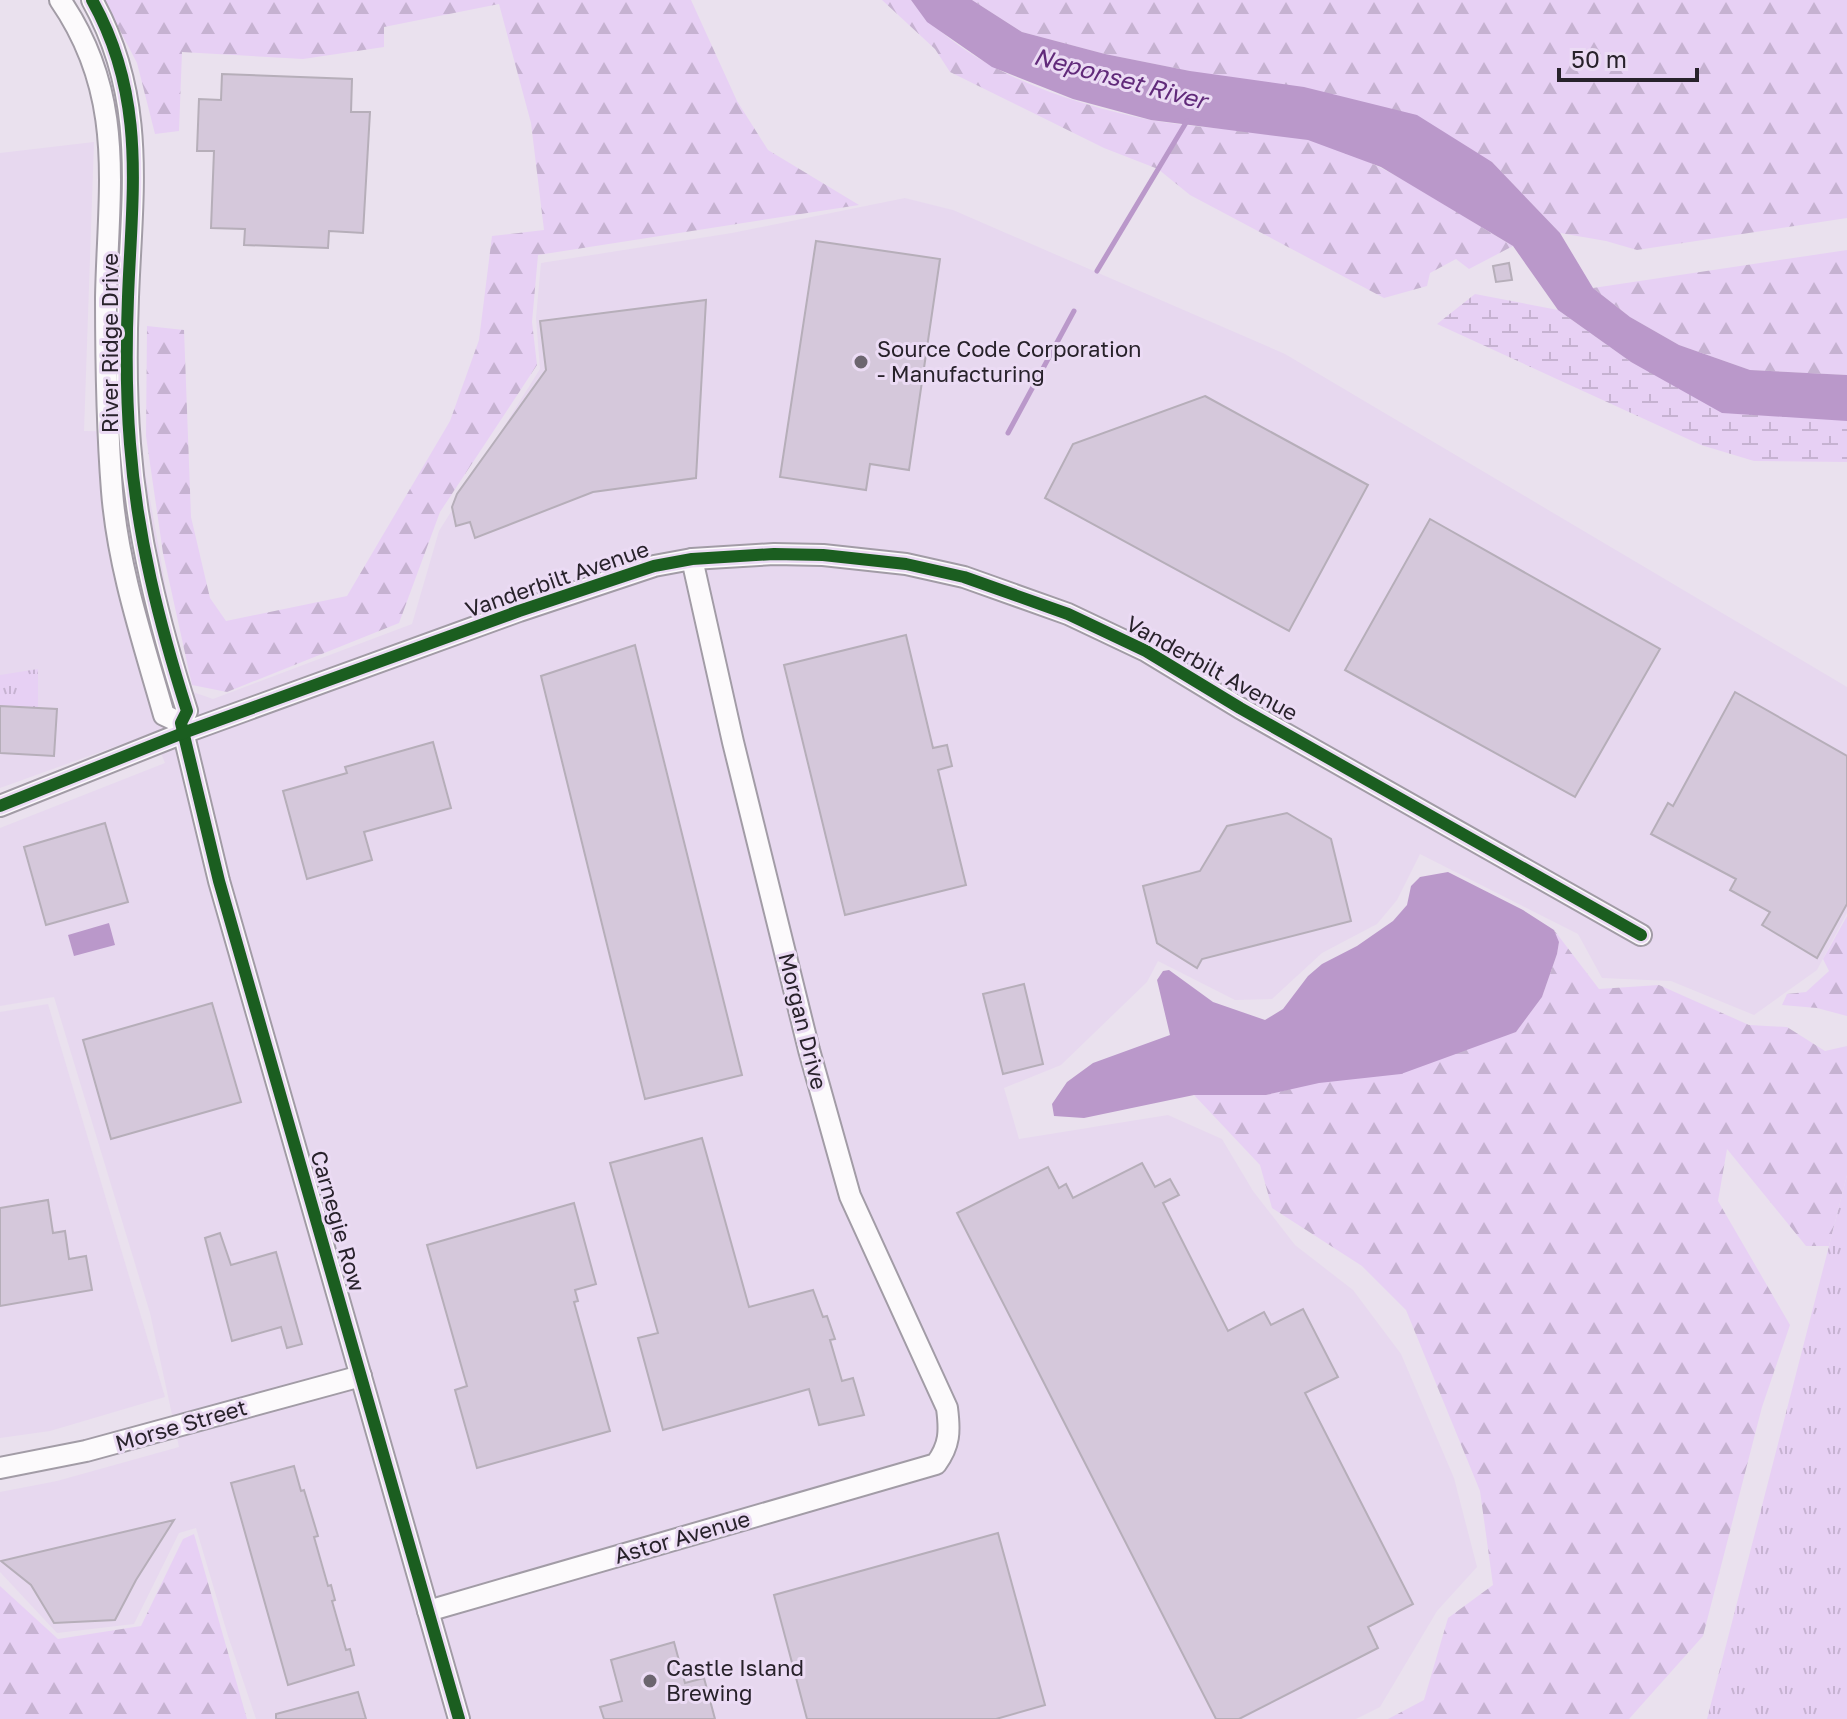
<svg xmlns="http://www.w3.org/2000/svg" width="1847" height="1719" viewBox="0 0 1847 1719" font-family="'Golos Text',sans-serif">
<defs>
<pattern id="forest-firs" width="22" height="20" patternUnits="userSpaceOnUse" patternTransform="scale(2)"><rect width="22" height="20" fill="#e7d0f4"/><path d="M5 1l3.5 6h-7zM16 11l3.5 6h-7z" fill="#c6b2d1"/></pattern>
<pattern id="wetland-marsh" width="20" height="14" patternUnits="userSpaceOnUse" patternTransform="scale(2)"><rect width="20" height="14" fill="#e7d0f4"/><path d="M1 5h8M5 5V1M11 12h8M15 12V8" fill="none" stroke="#c6b2d1"/></pattern>
<pattern id="park-tufts" width="24" height="20" patternUnits="userSpaceOnUse" patternTransform="scale(2)"><rect width="24" height="20" fill="#e7d0f4"/><path d="M3 7l-1-3M5 7V3M7 7l1-3M15 17l-1-3M17 17v-4M19 17l1-3" fill="none" stroke="#c6b2d1"/></pattern>
</defs>
<rect width="100%" height="100%" fill="#eae1ee"/>
<g fill="#e7d8ef">
<polygon points="94,142 84,431 138,432 172,622 190,691 213,699 412,624 439,531 540,369 536,318 541,263 732,233 905,198 953,210 1285,354 1847,687 1847,913 1817,970 1754,1015 1671,981 1602,978 1578,934 1420,854 1397,900 1377,924 1322,953 1272,999 1235,1000 1158,961 1147,982 1061,1065 1004,1088 1019,1139 1168,1115 1222,1139 1253,1191 1295,1245 1353,1290 1401,1354 1454,1478 1477,1567 1437,1611 1380,1707 1356,1719 256,1719 228,1636 196,1528 179,1533 134,1624 57,1633 0,1572 0,1492 57,1481 179,1447 150,1313 54,997 0,1006 0,828 165,763 153,733 0,788 0,153"/>
<polygon points="48,1004 165,1397 50,1431 0,1438 0,1012"/>
</g>
<g fill="url(#forest-firs)">
<polygon points="104,0 691,0 737,101 768,150 859,205 538,255 532,322 537,365 440,512 399,623 227,692 192,685 163,553 146,436 147,326 184,330 191,517 210,598 226,621 347,596 450,421 479,340 492,236 544,230 531,123 499,4 384,27 384,47 303,59 182,52 179,131 155,134 137,63"/>
<path d="M882,0H911C962,68 1069,104 1151,120C1202,130 1257,128 1308,140C1383,159 1447,208 1513,246L1469,269L1456,259L1430,273L1427,286L1384,298L1190,195L1158,169L1104,148L950,72L935,49Z"/>
<polygon points="972,0 1847,0 1847,218 1637,250 1606,241 1560,233 1492,162 1190,71 1105,54 1022,32"/>
<polygon points="1847,250 1847,375 1750,370 1679,345 1630,317 1593,288"/>
<polygon points="1847,916 1847,1016 1817,1008 1782,1005 1787,994 1806,992 1829,971 1823,959"/>
<polygon points="1554,930 1599,989 1659,985 1749,1025 1787,1027 1825,1051 1847,1046 1847,1175 1829,1246 1806,1246 1727,1149 1718,1201 1790,1325 1762,1407 1703,1636 1629,1719 1388,1719 1424,1700 1448,1618 1493,1585 1480,1491 1406,1310 1362,1266 1272,1208 1260,1165 1194,1095 1266,1095 1516,1032 1542,997 1557,954 1559,942"/>
<polygon points="194,1534 247,1719 0,1719 0,1586 58,1639 141,1626 183,1539"/>
</g>
<polygon fill="url(#wetland-marsh)" points="1475,294 1558,310 1631,362 1847,421 1847,462 1754,461 1701,445 1437,324"/>
<g fill="url(#park-tufts)">
<polygon points="38,669 38,708 0,706 0,675"/>
<polygon points="1847,1175 1847,1719 1707,1719 1829,1246"/>
</g>
<g fill="#ba98ca">
<polygon points="911,0 972,0 1022,32 1105,54 1190,71 1304,87 1417,115 1492,162 1560,233 1593,288 1630,317 1679,345 1750,370 1847,375 1847,421 1722,413 1631,362 1558,310 1513,246 1381,167 1308,140 1151,120 1073,99 992,67 927,22"/>
<polygon points="1448,872 1523,910 1554,930 1559,942 1557,954 1542,997 1516,1032 1401,1074 1319,1083 1266,1095 1194,1095 1084,1118 1054,1116 1052,1104 1067,1082 1093,1063 1170,1035 1157,980 1163,971 1169,970 1213,1002 1265,1020 1283,1009 1308,976 1322,964 1357,946 1393,921 1407,905 1411,886 1420,877"/>
<polygon points="109,923 115,945 74,956 68,935"/>
</g>
<g fill="none" stroke-linecap="round" stroke-linejoin="round">
<g stroke="#ba98ca" stroke-width="5">
<polyline points="1097,271 1187,121"/>
<polyline points="1008,433 1074,311"/>
</g>
</g>
<g fill="#d5c8db" stroke="#b6aeb9" stroke-width="2">
<polygon points="222,74 352,79 351,112 370,112 363,233 329,231 328,248 244,245 245,229 211,228 214,151 197,151 199,99 221,100"/>
<polygon points="816,241 940,259 909,470 870,464 866,490 780,477"/>
<polygon points="1509,263 1512,280 1496,282 1493,266"/>
<polygon points="706,300 696,478 593,492 475,538 470,522 456,526 452,507 457,494 546,370 540,321"/>
<polygon points="1205,396 1368,485 1289,631 1045,498 1073,444"/>
<polygon points="1430,519 1660,649 1575,797 1345,670"/>
<polygon points="906,635 933,748 947,745 952,766 938,770 966,885 845,915 784,665"/>
<polygon points="635,645 742,1075 645,1099 541,676"/>
<polygon points="1735,692 1847,756 1847,904 1817,958 1762,925 1770,912 1730,890 1736,879 1651,834 1668,803 1673,806"/>
<polygon points="0,706 57,709 54,756 0,753"/>
<polygon points="433,742 451,808 364,832 372,860 307,879 283,791 347,773 345,767"/>
<polygon points="1287,813 1331,839 1351,921 1202,959 1197,968 1157,943 1143,886 1200,871 1227,826"/>
<polygon points="105,823 128,902 46,925 24,847"/>
<polygon points="1024,984 1043,1064 1003,1074 983,994"/>
<polygon points="212,1003 241,1102 111,1139 83,1040"/>
<polygon points="702,1138 749,1307 813,1290 823,1317 827,1316 835,1339 830,1340 842,1381 853,1378 864,1415 819,1425 809,1389 663,1430 638,1338 658,1333 610,1163"/>
<polygon points="1142,1163 1155,1187 1170,1179 1179,1195 1163,1203 1228,1331 1264,1312 1271,1325 1303,1309 1338,1377 1305,1393 1413,1604 1368,1627 1378,1648 1239,1719 1216,1719 957,1213 1048,1167 1059,1188 1066,1184 1073,1198"/>
<polygon points="48,1200 53,1233 65,1231 69,1259 86,1256 92,1290 0,1306 0,1208"/>
<polygon points="574,1203 596,1284 575,1290 578,1301 574,1302 610,1431 477,1468 455,1390 467,1386 427,1245"/>
<polygon points="220,1233 231,1265 276,1252 302,1344 287,1348 281,1327 232,1341 205,1238"/>
<polygon points="294,1466 301,1491 304,1490 318,1536 314,1537 328,1586 331,1585 335,1600 332,1601 346,1650 350,1649 354,1665 288,1685 231,1483"/>
<polygon points="174,1520 136,1580 115,1620 54,1623 31,1585 1,1561"/>
<polygon points="998,1533 1045,1705 996,1719 807,1719 774,1595"/>
<polygon points="674,1642 685,1683 704,1678 715,1719 604,1719 600,1707 622,1701 611,1660"/>
<polygon points="358,1692 366,1719 276,1719 276,1714"/>
</g>
<g fill="none" stroke-linecap="round" stroke-linejoin="round">
<defs>
<g id="minor">
<path d="M60,0C127,97 108,189 106,298C106,363 107,427 112,491C118,568 143,641 164,715L181,723"/>
<path d="M92,0C147,98 132,192 128,297C126,346 126,395 130,444C137,536 159,623 187,711L181,723L219,881L459,1719"/>
<polyline points="0,806 183,733 519,611 654,566 692,559 774,554 823,555 906,564 964,577 1068,614 1146,651 1240,708 1641,935"/>
<polyline points="0,1468 86,1451 361,1376"/>
<path d="M428,1611L936,1464C950,1445 950,1431 947,1408L850,1196L809,1050L733,742L692,559"/>
</g>
</defs>
<use href="#minor" stroke="#a29ca6" stroke-width="24"/>
<use href="#minor" stroke="#fcfafc" stroke-width="20"/>
<defs>
<g id="cycleway">
<path d="M92,0C147,98 132,192 128,297C126,346 126,395 130,444C137,536 159,623 187,711L181,723L219,881L459,1719"/>
<polyline points="0,806 183,733 519,611 654,566 692,559 774,554 823,555 906,564 964,577 1068,614 1146,651 1240,708 1641,935"/>
</g>
</defs>
<use href="#cycleway" stroke="#ebdbf4" stroke-width="17"/>
<use href="#cycleway" stroke="#1b5e20" stroke-width="12"/>
</g>
<g fill="#6c656f" stroke="#ebdbf4" stroke-width="3">
<circle cx="861" cy="362" r="8"/>
<circle cx="650" cy="1681" r="8"/>
</g>
<g text-anchor="middle" stroke-width="6" stroke-linejoin="round" paint-order="stroke">
<g font-size="22" fill="#28222b" stroke="#ebdbf4">
<text transform="translate(110 343) rotate(-90)" y="8">River Ridge Drive</text>
<text transform="translate(557 579) rotate(-19)" y="8">Vanderbilt Avenue</text>
<text transform="translate(1212 668) rotate(29)" y="8">Vanderbilt Avenue</text>
<text transform="translate(803 1021) rotate(76)" y="8">Morgan Drive</text>
<text transform="translate(338 1221) rotate(74)" y="8">Carnegie Row</text>
<text transform="translate(181 1425) rotate(-16)" y="8">Morse Street</text>
<text transform="translate(682 1537) rotate(-16)" y="8">Astor Avenue</text>
</g>
<g font-size="22" fill="#28222b" stroke="#ebdbf4" text-anchor="start">
<text x="877" y="357">Source Code Corporation<tspan x="877" dy="25">- Manufacturing</tspan></text>
<text x="666" y="1676">Castle Island<tspan x="666" dy="25">Brewing</tspan></text>
</g>
<g font-size="24" font-style="italic" fill="#612a7a" stroke="#ebdbf4">
<text transform="translate(1120 79) rotate(15)" y="8">Neponset River</text>
</g>
</g>
<path d="M1559 68v12h138v-12" fill="none" stroke="#28222b" stroke-width="4"/>
<text x="1571" y="68" font-size="24" fill="#28222b" stroke="#ebdbf4" stroke-width="6" paint-order="stroke">50 m</text>
</svg>
